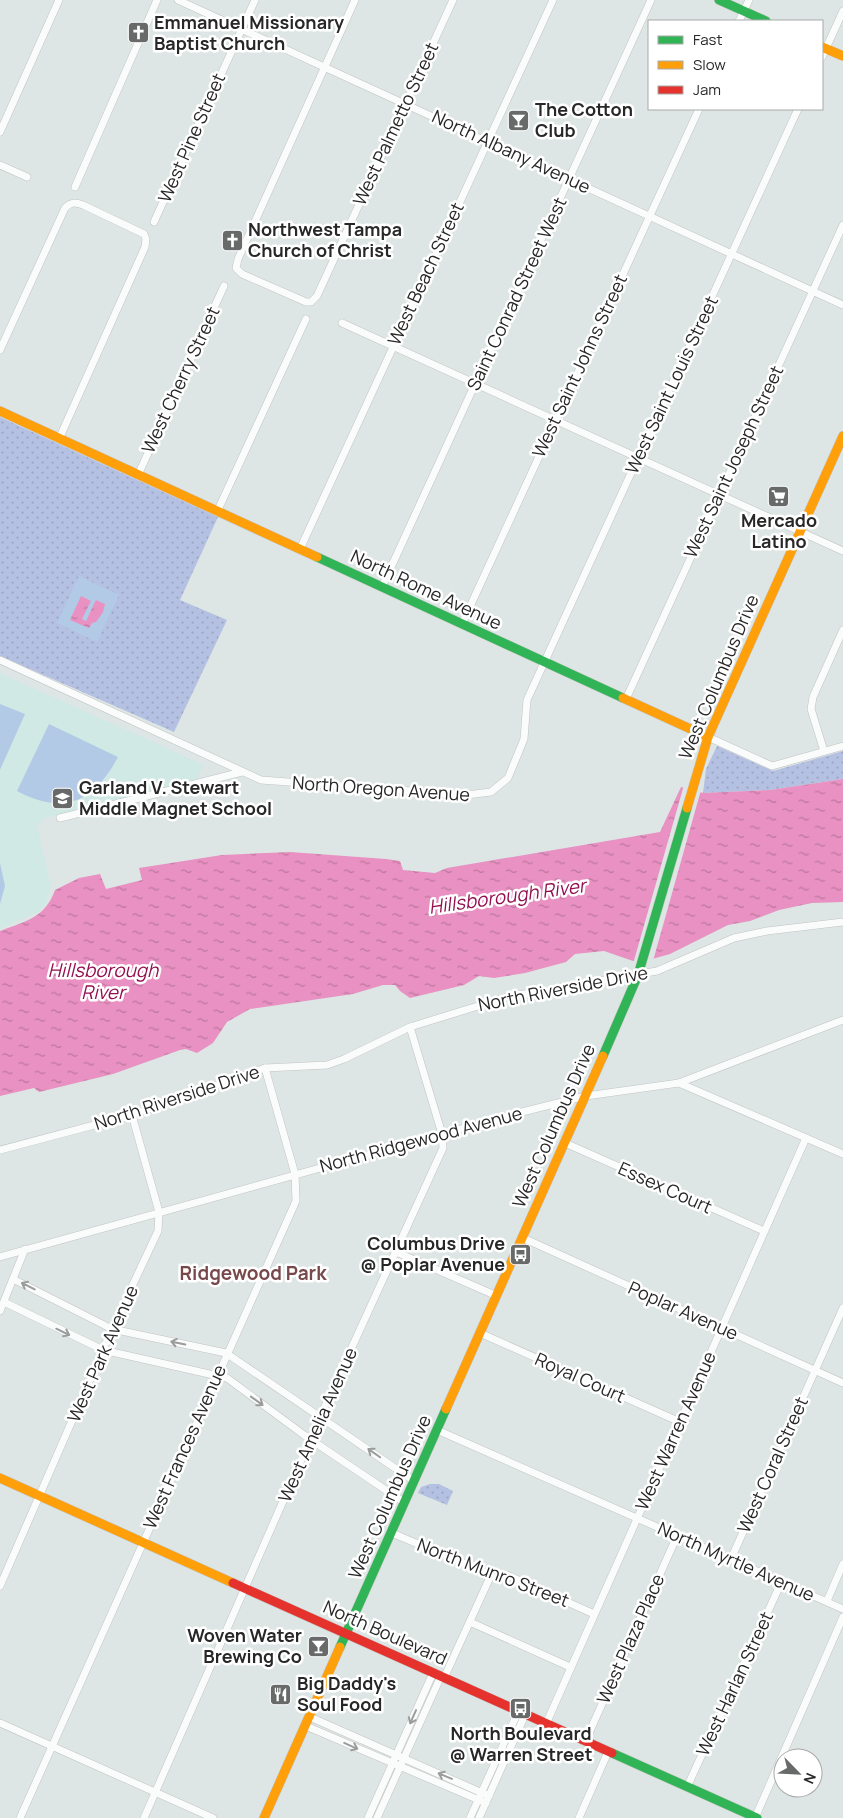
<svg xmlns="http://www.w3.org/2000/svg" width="843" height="1818" viewBox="0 0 843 1818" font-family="Manrope,sans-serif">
<defs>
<pattern id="park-dots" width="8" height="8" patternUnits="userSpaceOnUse" patternTransform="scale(1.25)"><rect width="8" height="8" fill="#b5c1e2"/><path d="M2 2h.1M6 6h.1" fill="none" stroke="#9ca6c2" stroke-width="1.8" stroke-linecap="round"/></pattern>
<pattern id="water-ripples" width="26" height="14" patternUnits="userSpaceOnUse" patternTransform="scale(1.25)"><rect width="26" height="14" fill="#e891c2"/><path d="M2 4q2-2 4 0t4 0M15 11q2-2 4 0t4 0" fill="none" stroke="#bc769e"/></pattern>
</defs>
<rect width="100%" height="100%" fill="#dde6e4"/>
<polygon fill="#d1e9e5" points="0,673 204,765 196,780 42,819 37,826 51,886 46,904 38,912 0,929"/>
<g fill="url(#park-dots)">
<polygon points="0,417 218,517 180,600 227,620 174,732 0,656"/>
<polygon points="717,746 773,771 843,751 843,779 770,790 703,793 706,769"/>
<polygon points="430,1484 439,1484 453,1491 447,1505 418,1493 421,1487"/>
</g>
<g fill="#b3cae6">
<polygon points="79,576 119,595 97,642 57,623"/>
<polygon points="0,704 25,714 0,770"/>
<path d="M49,724L118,757C94,802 64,816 17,791Z"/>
<polygon points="0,863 5,886 0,904"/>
</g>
<g fill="url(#water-ripples)">
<polygon points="81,596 91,601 82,619 86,621 96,600 105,604 103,612 96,622 92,623 89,628 70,620"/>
<path d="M843,779V902L812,903L779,910L750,921L728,925L670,954L652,959L633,961L604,951L575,954L566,962L525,973L494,978L479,976L464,985L410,998L400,991L395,985H383L353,994L250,1009L227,1022L213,1043L197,1053L186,1049L180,1050L113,1074L39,1092L34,1088L0,1096V931C26,921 45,918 55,890L79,878L100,874L106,889L142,880L139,868L222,855L290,852L386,859L400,861L403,870L435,873L447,868L660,832L681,787L703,793L770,790Z"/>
</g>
<polygon fill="#dde6e4" points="684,785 701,790 653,961 633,964"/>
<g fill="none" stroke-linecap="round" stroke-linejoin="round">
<defs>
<g id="street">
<polyline points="178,0 843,305"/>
<polyline points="355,0 238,259 236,268 242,274 306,302 311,302 317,296 453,0"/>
<polyline points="739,21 749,0"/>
<polyline points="822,57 843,11"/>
<polyline points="0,132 59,0"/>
<polyline points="0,165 27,177"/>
<polyline points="75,187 157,0"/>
<polyline points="154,222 255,0"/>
<polyline points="342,323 843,551"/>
<path d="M0,350L65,208C71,202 75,202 83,205L144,234L146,239L145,247L59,439"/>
<polyline points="138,475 224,286"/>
<polyline points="217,512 306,319"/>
<polyline points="300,549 553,0"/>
<polyline points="382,587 651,0"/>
<polyline points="462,624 699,109"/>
<polyline points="0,660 261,780 466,795 491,792 508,778 524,739 527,700 798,109"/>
<polyline points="626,699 843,225"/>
<polyline points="708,737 772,766 843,746"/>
<polyline points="824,751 811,709 813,697 843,630"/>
<polyline points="60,818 242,772"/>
<polyline points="679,1083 843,1154"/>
<polyline points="565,1143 764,1231"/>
<polyline points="0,1150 132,1115 265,1068 327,1065 344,1059 410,1027 507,997 657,971 734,938 767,931 843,922"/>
<polyline points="523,1238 843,1383"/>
<polyline points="396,1252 497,1296"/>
<polyline points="0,1257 522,1112 586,1096 679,1083 843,1020"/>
<polyline points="13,1279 112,1329 226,1353 414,1481"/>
<polyline points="4,1302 103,1350 227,1378 304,1435 405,1503"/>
<polyline points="0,1311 25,1249"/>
<polyline points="480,1333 680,1422"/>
<polyline points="437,1430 843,1609"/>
<polyline points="392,1533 491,1575 507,1575 594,1614"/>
<polyline points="731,1559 843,1308"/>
<polyline points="0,1586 112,1329 158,1231 159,1212 132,1115"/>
<polyline points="827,1601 843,1564"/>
<polyline points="470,1622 570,1667"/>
<polyline points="444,1678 491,1575"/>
<polyline points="310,1717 489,1796"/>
<polyline points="0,1723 213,1818"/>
<polyline points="546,1724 806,1138"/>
<polyline points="306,1726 486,1803"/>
<polyline points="585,1742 677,1536"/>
<polyline points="687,1787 782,1581"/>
<polyline points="20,1818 296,1201 295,1174 265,1068"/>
<polyline points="144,1818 320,1417 443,1148 442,1134 410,1027"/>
<polyline points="368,1818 433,1673"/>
<polyline points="377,1818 441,1676"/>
<polyline points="470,1818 518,1712"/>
<polyline points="479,1818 525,1715"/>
<polyline points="579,1818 608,1752"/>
<polyline points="755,1818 843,1617"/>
</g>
<g id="fast">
<polyline points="719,0 766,21"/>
<polyline points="317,557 623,698"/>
<polyline points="603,1056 638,975 687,808"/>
<polyline points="340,1647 446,1409"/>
<polyline points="612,1753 757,1818"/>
</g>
<g id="slow">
<polyline points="822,47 843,56"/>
<polyline points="0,411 317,557"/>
<polyline points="623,698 708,737"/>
<polyline points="687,808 708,737 843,436"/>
<polyline points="446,1409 603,1056"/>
<polyline points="0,1478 233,1583"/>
<polyline points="264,1818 340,1647"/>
</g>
<polyline id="jam" points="233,1583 612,1753"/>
</defs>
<use href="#street" stroke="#c3c3c3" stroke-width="8"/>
<use href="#fast" stroke="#c3c3c3" stroke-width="10"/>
<use href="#slow" stroke="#c3c3c3" stroke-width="10"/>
<use href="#jam" stroke="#c3c3c3" stroke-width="10"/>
<use href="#street" stroke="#fafbfb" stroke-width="7"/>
<use href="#fast" stroke="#30b455" stroke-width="9"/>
<use href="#slow" stroke="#ff9f0a" stroke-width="9"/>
<use href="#jam" stroke="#e5322d" stroke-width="9"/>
</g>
<defs><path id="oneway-shaft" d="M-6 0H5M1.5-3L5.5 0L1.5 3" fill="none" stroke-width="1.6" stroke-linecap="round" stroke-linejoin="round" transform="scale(1.25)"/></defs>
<g stroke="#9b9c9c">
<use href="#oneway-shaft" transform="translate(28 1286) rotate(-153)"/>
<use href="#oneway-shaft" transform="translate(63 1332) rotate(26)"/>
<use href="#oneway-shaft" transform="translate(178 1343) rotate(-168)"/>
<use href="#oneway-shaft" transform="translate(257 1401) rotate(36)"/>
<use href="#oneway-shaft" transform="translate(374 1453) rotate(-145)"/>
<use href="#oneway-shaft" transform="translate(413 1717) rotate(114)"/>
<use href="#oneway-shaft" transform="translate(351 1746) rotate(24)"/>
<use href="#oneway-shaft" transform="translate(445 1776) rotate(-157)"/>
</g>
<defs>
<symbol id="church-square" viewBox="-11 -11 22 22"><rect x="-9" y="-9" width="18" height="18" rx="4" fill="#676a69" stroke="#fff"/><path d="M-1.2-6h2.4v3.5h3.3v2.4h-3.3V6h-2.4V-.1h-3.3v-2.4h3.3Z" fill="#fff"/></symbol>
<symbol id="bar-square" viewBox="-11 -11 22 22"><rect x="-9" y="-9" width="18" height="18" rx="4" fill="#676a69" stroke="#fff"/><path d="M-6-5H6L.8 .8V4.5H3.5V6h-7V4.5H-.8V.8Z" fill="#fff"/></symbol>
<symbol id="supermarket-square" viewBox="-11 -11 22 22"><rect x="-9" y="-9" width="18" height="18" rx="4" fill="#676a69" stroke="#fff"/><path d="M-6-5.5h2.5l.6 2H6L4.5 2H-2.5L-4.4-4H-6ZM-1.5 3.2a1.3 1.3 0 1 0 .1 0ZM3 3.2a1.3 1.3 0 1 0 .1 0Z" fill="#fff"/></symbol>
<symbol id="school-square" viewBox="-11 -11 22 22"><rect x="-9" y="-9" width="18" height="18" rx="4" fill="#676a69" stroke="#fff"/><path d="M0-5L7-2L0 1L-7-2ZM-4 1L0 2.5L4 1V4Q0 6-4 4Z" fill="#fff"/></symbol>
<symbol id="bus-square" viewBox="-11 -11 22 22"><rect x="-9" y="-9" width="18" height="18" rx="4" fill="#676a69" stroke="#fff"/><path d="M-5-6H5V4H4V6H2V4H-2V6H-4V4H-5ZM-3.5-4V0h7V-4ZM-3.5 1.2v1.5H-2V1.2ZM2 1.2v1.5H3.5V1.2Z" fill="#fff"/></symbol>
<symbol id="restaurant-square" viewBox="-11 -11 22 22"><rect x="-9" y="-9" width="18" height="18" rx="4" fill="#676a69" stroke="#fff"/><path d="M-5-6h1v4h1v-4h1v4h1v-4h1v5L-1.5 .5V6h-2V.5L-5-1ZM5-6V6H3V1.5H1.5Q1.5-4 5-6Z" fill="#fff"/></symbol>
</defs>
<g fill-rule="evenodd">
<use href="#church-square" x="126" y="20" width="25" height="25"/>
<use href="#bar-square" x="506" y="108" width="25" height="25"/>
<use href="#church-square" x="220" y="228" width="25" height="25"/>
<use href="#supermarket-square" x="766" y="484" width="25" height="25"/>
<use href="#school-square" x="50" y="786" width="25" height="25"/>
<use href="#bus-square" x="508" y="1242" width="25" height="25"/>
<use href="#bar-square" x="306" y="1634" width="25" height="25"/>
<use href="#restaurant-square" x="268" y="1682" width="25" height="25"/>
<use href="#bus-square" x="508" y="1696" width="25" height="25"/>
</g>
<g text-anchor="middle" stroke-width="5" stroke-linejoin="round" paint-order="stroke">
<g font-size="18" font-weight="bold" fill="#272727" stroke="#fff" text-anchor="start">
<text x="154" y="29">Emmanuel Missionary<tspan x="154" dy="21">Baptist Church</tspan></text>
<text x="535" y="116">The Cotton<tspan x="535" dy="21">Club</tspan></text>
<text x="248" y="236">Northwest Tampa<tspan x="248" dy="21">Church of Christ</tspan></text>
<text x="779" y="527" text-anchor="middle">Mercado<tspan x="779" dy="21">Latino</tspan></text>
<text x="79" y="794">Garland V. Stewart<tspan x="79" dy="21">Middle Magnet School</tspan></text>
<text x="505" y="1250" text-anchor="end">Columbus Drive<tspan x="505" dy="21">@ Poplar Avenue</tspan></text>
<text x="302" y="1642" text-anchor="end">Woven Water<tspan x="302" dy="21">Brewing Co</tspan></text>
<text x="297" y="1690">Big Daddy's<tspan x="297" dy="21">Soul Food</tspan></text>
<text x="521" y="1740" text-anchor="middle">North Boulevard<tspan x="521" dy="21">@ Warren Street</tspan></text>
</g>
<g font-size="18" fill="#272727" stroke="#fff">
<text transform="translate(396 124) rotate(-65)" y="6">West Palmetto Street</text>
<text transform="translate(192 138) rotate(-66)" y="6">West Pine Street</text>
<text transform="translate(511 152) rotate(25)" y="6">North Albany Avenue</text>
<text transform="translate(426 274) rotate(-65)" y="6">West Beach Street</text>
<text transform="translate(517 294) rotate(-65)" y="6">Saint Conrad Street West</text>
<text transform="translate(580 366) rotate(-65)" y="6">West Saint Johns Street</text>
<text transform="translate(181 380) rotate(-65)" y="6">West Cherry Street</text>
<text transform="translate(672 385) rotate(-65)" y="6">West Saint Louis Street</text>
<text transform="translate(734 462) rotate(-65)" y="6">West Saint Joseph Street</text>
<text transform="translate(426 590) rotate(25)" y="6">North Rome Avenue</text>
<text transform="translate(719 677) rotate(-67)" y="6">West Columbus Drive</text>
<text transform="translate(381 789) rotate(4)" y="6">North Oregon Avenue</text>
<text transform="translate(563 989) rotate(-11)" y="6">North Riverside Drive</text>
<text transform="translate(177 1098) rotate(-18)" y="6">North Riverside Drive</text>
<text transform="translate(554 1126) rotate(-66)" y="6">West Columbus Drive</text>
<text transform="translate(421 1140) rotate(-15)" y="6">North Ridgewood Avenue</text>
<text transform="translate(665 1188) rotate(24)" y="6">Essex Court</text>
<text transform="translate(683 1311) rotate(24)" y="6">Poplar Avenue</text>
<text transform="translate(103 1354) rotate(-66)" y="6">West Park Avenue</text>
<text transform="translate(580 1378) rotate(24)" y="6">Royal Court</text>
<text transform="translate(318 1425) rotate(-66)" y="6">West Amelia Avenue</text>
<text transform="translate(676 1431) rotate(-66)" y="6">West Warren Avenue</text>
<text transform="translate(185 1447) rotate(-66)" y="6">West Frances Avenue</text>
<text transform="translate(773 1465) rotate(-66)" y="6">West Coral Street</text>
<text transform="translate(390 1497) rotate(-66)" y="6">West Columbus Drive</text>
<text transform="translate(736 1562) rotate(24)" y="6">North Myrtle Avenue</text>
<text transform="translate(493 1573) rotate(21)" y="6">North Munro Street</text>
<text transform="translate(385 1633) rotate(24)" y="6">North Boulevard</text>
<text transform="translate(631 1639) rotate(-66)" y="6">West Plaza Place</text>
<text transform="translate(735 1684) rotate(-65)" y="6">West Harlan Street</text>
</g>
<g font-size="19" font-style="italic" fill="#940f50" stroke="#fff">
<text transform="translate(507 896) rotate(-8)" y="7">Hillsborough River</text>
<text x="103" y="977">Hillsborough<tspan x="103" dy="22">River</tspan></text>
</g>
<g font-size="19" font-weight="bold" fill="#77494a" stroke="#fff">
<text x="253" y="1280">Ridgewood Park</text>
</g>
</g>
<rect x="648" y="20" width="175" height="90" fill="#ffffff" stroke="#a9a9a9"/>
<rect x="658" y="36" width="25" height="8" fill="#30b455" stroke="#a9a9a9"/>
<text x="693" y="45" font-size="15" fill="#272727">Fast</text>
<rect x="658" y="61" width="25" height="8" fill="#ff9f0a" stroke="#a9a9a9"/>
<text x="693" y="70" font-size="15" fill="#272727">Slow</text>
<rect x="658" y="86" width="25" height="8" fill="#e5322d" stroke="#a9a9a9"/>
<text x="693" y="95" font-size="15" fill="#272727">Jam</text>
<g transform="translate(798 1773) rotate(114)"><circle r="24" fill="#ffffff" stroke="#a9a9a9"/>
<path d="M0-4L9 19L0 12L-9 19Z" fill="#676a69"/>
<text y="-8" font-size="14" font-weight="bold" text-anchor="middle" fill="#272727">N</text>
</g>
</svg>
